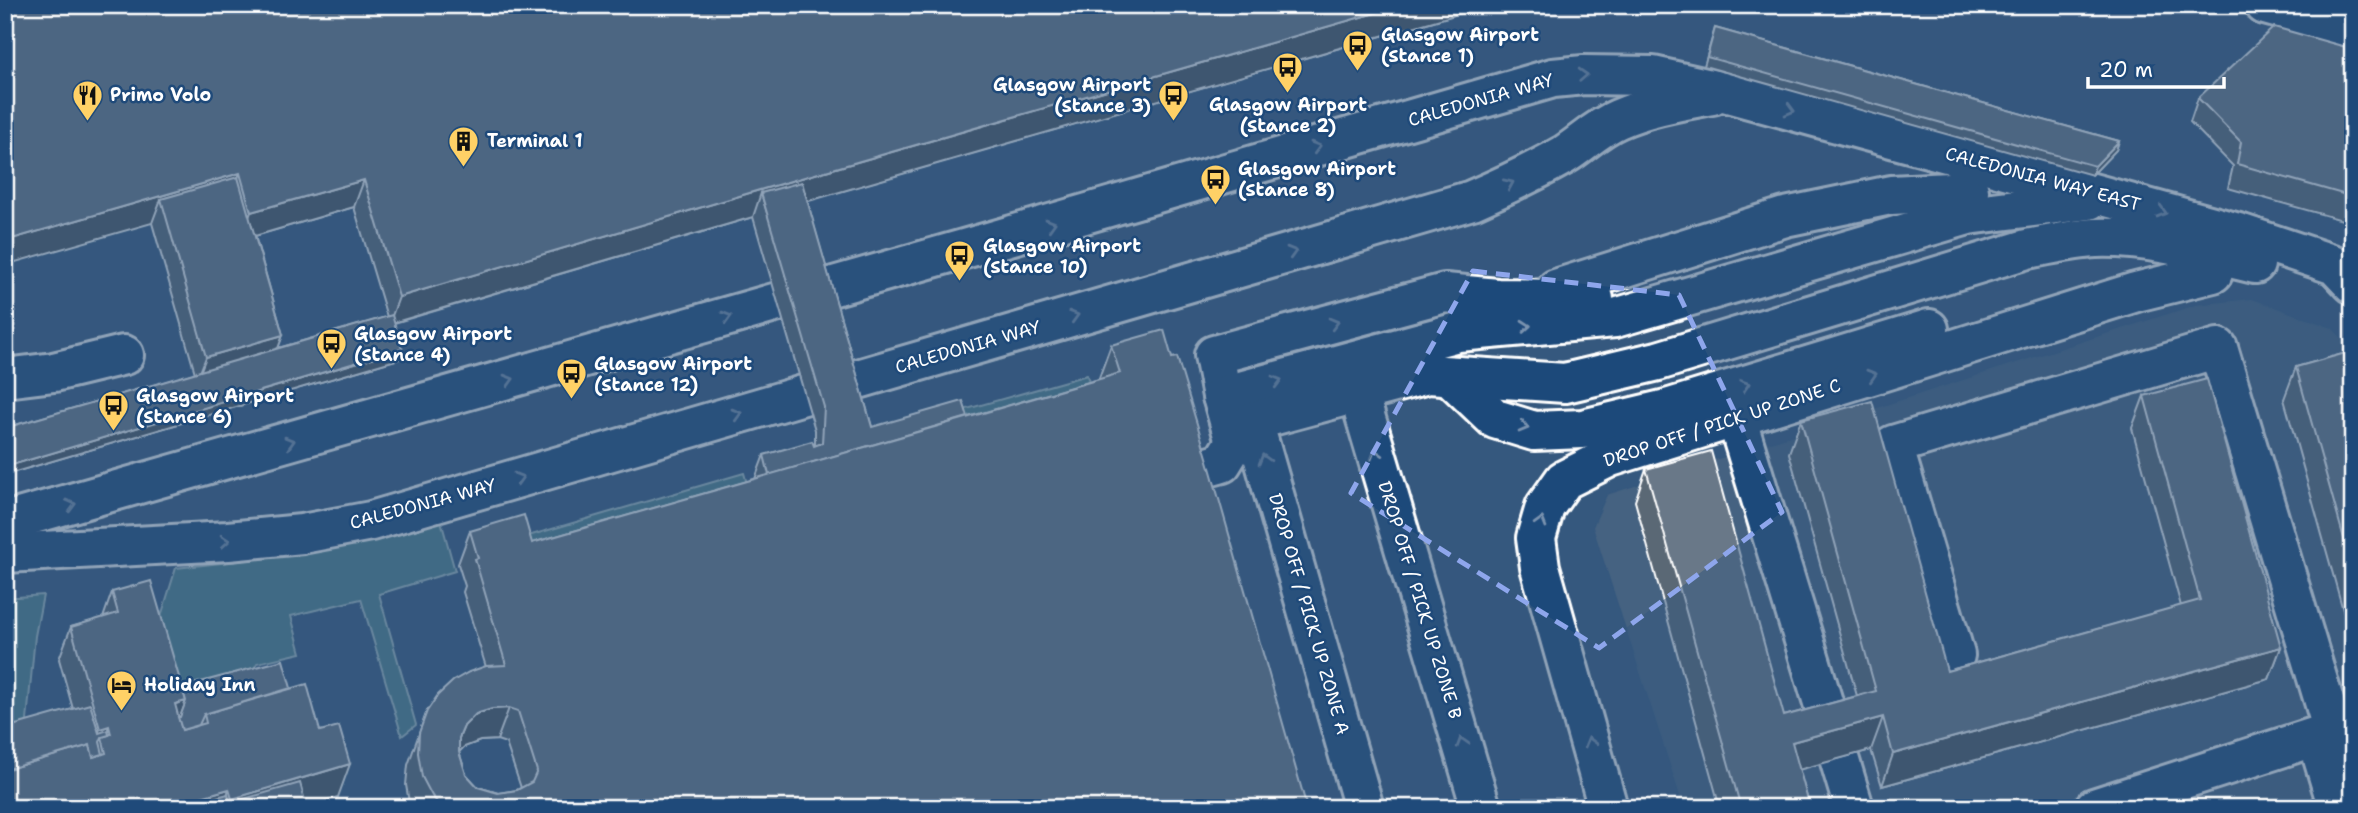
<svg xmlns="http://www.w3.org/2000/svg" width="2358" height="813" viewBox="0 0 2358 813" font-family="'Shantell Sans',sans-serif">
<rect width="100%" height="100%" fill="#35587e"/>
<filter id="ink" filterUnits="userSpaceOnUse"><feTurbulence type="fractalNoise" baseFrequency=".0143" numOctaves="2"/><feDisplacementMap in="SourceGraphic" scale="14" xChannelSelector="R" yChannelSelector="G"/><feConvolveMatrix kernelMatrix="1 2 1 2 8 2 1 2 1" color-interpolation-filters="sRGB"/></filter>
<g filter="url(#ink)">
<polygon fill="#456281" points="2252,299 2332,328 2353,350 2353,808 1684,808 1593,527 1607,495 2196,305"/>
<g fill="#50828e" stroke="#a8c0c6" stroke-width="2">
<polygon points="1087,375 1093,397 861,439"/>
<polygon points="744,473 752,501 526,567 518,539"/>
<polygon points="440,517 455,571 379,594 416,725 402,736 361,599 291,616 301,653 257,663 248,681 172,702 154,639 176,568 285,556 350,544"/>
<polygon points="43,595 35,636 26,731 5,737 5,598"/>
</g>
<g fill="none" stroke-linecap="round" stroke-linejoin="round">
<defs>
<g id="minor">
<polyline points="2265,5 2353,29"/>
<polyline points="1556,289 1785,217 1891,195 1969,191"/>
<polyline points="1450,376 1495,419 1534,431 1583,429 1667,409 1929,329"/>
<polyline points="5,378 54,372 124,355"/>
<polyline points="1358,392 1481,808"/>
<polyline points="1222,396 1214,355 1445,293 1497,298 1594,299"/>
<polyline points="1736,417 1832,732"/>
<path d="M1160,465C1181,476 1201,469 1222,463L1235,442L1222,396L1458,332L1615,318L1968,215L2089,200"/>
<polyline points="5,522 985,243 1553,78 1584,75 1653,76 1724,92 2242,234 2335,265 2353,284"/>
<path d="M5,553L228,541L302,534L371,521L1472,200C1504,186 1534,172 1564,155C1583,143 1597,128 1618,119C1648,106 1680,101 1712,95"/>
<polyline points="1955,655 1893,445 2218,348 2333,731 2094,808"/>
<polyline points="2333,731 2323,758 2338,808"/>
<polyline points="1839,758 1854,808"/>
<path d="M1364,808L1253,421L1428,374L1565,383L1658,361L2027,249C2050,245 2073,239 2096,238C2150,236 2203,252 2255,264"/>
<polyline points="1608,808 1540,567 1536,538 1545,507 1564,480 1610,457 2136,292 2213,273"/>
</g>
</defs>
<use href="#minor" stroke="#fff" stroke-width="44"/>
<use href="#minor" stroke="#1f4a7a" stroke-width="38"/>
</g>
<g fill="#5a6775" stroke="#fff" stroke-width="2" fill-rule="evenodd">
<path d="M5,5H1489L807,201L872,427L968,417L1099,379V378L1111,345L1307,808H410L406,785L408,765L427,711L486,667L463,592L465,586L458,564L470,531L532,543L755,479L764,455L815,446V430L753,217L394,323L399,359L5,475V428L195,373L152,223ZM354,207L387,317L278,348L283,335L255,236ZM497,740L506,743L521,788L517,790L498,793L478,787L466,774L459,752L464,747L480,741Z"/>
<polygon points="1715,28 2119,141 2116,150 2092,175 1704,66"/>
<polygon points="2353,49 2353,223 2228,188 2233,166 2190,122 2198,98"/>
<polygon points="2353,351 2353,646 2284,399 2296,367"/>
<polygon points="2144,396 2281,647 2269,679 1882,786 1871,750 1799,769 1810,808 1720,808 1635,501 1646,469 1784,716 1857,696 1789,453 1801,420 1947,671 2181,606 2132,428"/>
<polygon points="112,592 182,687 291,688 338,797 307,806 5,808 73,709 59,659 71,627 103,618"/>
</g>
<g fill="#4a545f" stroke="#fff" stroke-width="2">
<polygon points="1403,5 1489,5 767,213 761,193 753,217 389,324 399,297 763,189"/>
<polygon points="2119,141 2116,150 2092,175 2095,166"/>
<polygon points="240,173 229,201 161,199 152,223 5,265 5,241"/>
<polygon points="364,180 354,207 241,240 251,212"/>
<polygon points="283,335 274,359 197,380 206,357"/>
<polygon points="402,349 399,359 5,475 5,467"/>
<polygon points="2281,647 2269,679 1882,786 1893,754"/>
<polygon points="186,701 174,734 175,704"/>
<polygon points="509,708 497,740 480,741 464,747 452,759 459,738 464,726 476,714 492,709"/>
<polygon points="1883,717 1871,750 1780,775 1792,742"/>
<polygon points="109,726 104,740 102,737 90,756 100,729"/>
<polygon points="350,764 338,797 300,808 228,808 232,799"/>
<polygon points="229,789 223,808 201,808 201,797"/>
</g>
<g fill="#697888" stroke="#fff" stroke-width="2" fill-rule="evenodd">
<polygon points="5,5 1403,5 763,189 399,297 364,180 251,212 240,173 5,241"/>
<polygon points="2274,27 2353,49 2353,197 2237,164 2241,142 2198,98"/>
<polygon points="1715,28 2119,141 2095,166 1707,57"/>
<polygon points="238,177 283,335 206,357 161,199"/>
<polygon points="802,182 872,427 963,401 968,417 769,475 764,455 812,441 814,446 822,443 824,407 761,193"/>
<polygon points="392,315 402,349 5,467 5,428"/>
<path d="M1164,330L1172,358L1177,357L1209,464L1307,808H442L432,796L422,777L418,753L419,733L427,711L438,695L453,681L469,672L486,666L506,665L475,559L478,558L470,531L524,515L532,543L973,416L1120,373L1111,345ZM509,708L518,711L537,771L532,782L517,790L498,793L478,787L466,774L459,752V738L464,726L476,714L492,709Z"/>
<polygon points="2353,351 2353,571 2296,367"/>
<polygon points="2207,379 2281,647 1893,754 1883,717 1792,742 1810,808 1741,808 1646,469 1711,451 1784,716 1876,691 1801,420 1872,401 1947,671 2200,600 2144,396"/>
<polygon points="151,581 186,701 175,704 182,730 206,723 204,714 307,684 320,731 339,726 350,764 232,799 229,789 201,797 204,808 5,808 5,770 90,745 93,757 106,753 102,737 111,734 109,726 100,729 71,627 118,613 112,592"/>
<polygon points="283,660 291,688 204,714 199,725 182,730 178,717 180,717 186,701 182,687"/>
<polygon points="90,704 99,733 108,730 109,735 102,737 100,742 103,754 93,757 90,745 5,770 5,728"/>
<polygon points="300,783 307,808 204,808 202,801 228,794 230,803"/>
</g>
<defs><path id="oneway-chevron" d="M-2-3.5L2.5 0L-2 3.5" fill="none" stroke-width="1.6" stroke-linecap="round" stroke-linejoin="round" transform="scale(1.75)"/></defs>
<g stroke="#7992af">
<use href="#oneway-chevron" transform="translate(1583 75) rotate(-3)"/>
<use href="#oneway-chevron" transform="translate(1790 110) rotate(15)"/>
<use href="#oneway-chevron" transform="translate(1316 147) rotate(-16)"/>
<use href="#oneway-chevron" transform="translate(1509 184) rotate(-24)"/>
<use href="#oneway-chevron" transform="translate(2162 212) rotate(16)"/>
<use href="#oneway-chevron" transform="translate(1051 224) rotate(-16)"/>
<use href="#oneway-chevron" transform="translate(1292 252) rotate(-16)"/>
<use href="#oneway-chevron" transform="translate(1074 316) rotate(-16)"/>
<use href="#oneway-chevron" transform="translate(727 317) rotate(-16)"/>
<use href="#oneway-chevron" transform="translate(1334 323) rotate(-15)"/>
<use href="#oneway-chevron" transform="translate(1526 326) rotate(-5)"/>
<use href="#oneway-chevron" transform="translate(1872 375) rotate(-17)"/>
<use href="#oneway-chevron" transform="translate(509 380) rotate(-16)"/>
<use href="#oneway-chevron" transform="translate(1277 381) rotate(-15)"/>
<use href="#oneway-chevron" transform="translate(1745 385) rotate(-18)"/>
<use href="#oneway-chevron" transform="translate(737 414) rotate(-16)"/>
<use href="#oneway-chevron" transform="translate(1524 427) rotate(15)"/>
<use href="#oneway-chevron" transform="translate(290 442) rotate(-16)"/>
<use href="#oneway-chevron" transform="translate(1376 454) rotate(-107)"/>
<use href="#oneway-chevron" transform="translate(1264 459) rotate(-106)"/>
<use href="#oneway-chevron" transform="translate(519 478) rotate(-16)"/>
<use href="#oneway-chevron" transform="translate(71 505) rotate(-15)"/>
<use href="#oneway-chevron" transform="translate(1541 522) rotate(-74)"/>
<use href="#oneway-chevron" transform="translate(225 541) rotate(-4)"/>
<use href="#oneway-chevron" transform="translate(1462 742) rotate(-107)"/>
<use href="#oneway-chevron" transform="translate(1590 742) rotate(-106)"/>
</g>
</g>
<path d="M0 0H2358V813H0ZM1473,271L1679,295L1782,512L1599,648L1351,493Z" fill="#35587e" fill-opacity=".55" fill-rule="evenodd"/>
<path fill="none" stroke="#8ea6ec" stroke-width="5" stroke-dasharray="14 9" stroke-linejoin="round" d="M1473,271L1679,295L1782,512L1599,648L1351,493Z"/>
<defs>
<symbol id="bus-pin" viewBox="-11 -11 22 30"><path d="M0 17L-7.5 6A9.5 9.5 0 1 1 7.5 6Z" fill="#ffd166" stroke="#1f4a7a"/><path d="M-5-6H5V4H4V6H2V4H-2V6H-4V4H-5ZM-3.5-4V0h7V-4ZM-3.5 1.2v1.5H-2V1.2ZM2 1.2v1.5H3.5V1.2Z" fill="#111"/></symbol>
<symbol id="restaurant-pin" viewBox="-11 -11 22 30"><path d="M0 17L-7.5 6A9.5 9.5 0 1 1 7.5 6Z" fill="#ffd166" stroke="#1f4a7a"/><path d="M-5-6h1v4h1v-4h1v4h1v-4h1v5L-1.5 .5V6h-2V.5L-5-1ZM5-6V6H3V1.5H1.5Q1.5-4 5-6Z" fill="#111"/></symbol>
<symbol id="building-pin" viewBox="-11 -11 22 30"><path d="M0 17L-7.5 6A9.5 9.5 0 1 1 7.5 6Z" fill="#ffd166" stroke="#1f4a7a"/><path d="M-4-6H4V6H1V3H-1V6H-4ZM-2.5-4.3h1.7v1.8h-1.7ZM.8-4.3h1.7v1.8H.8ZM-2.5-1h1.7V.8h-1.7ZM.8-1h1.7V.8H.8Z" fill="#111"/></symbol>
<symbol id="hotel-pin" viewBox="-11 -11 22 30"><path d="M0 17L-7.5 6A9.5 9.5 0 1 1 7.5 6Z" fill="#ffd166" stroke="#1f4a7a"/><path d="M-6-4.5h1.5V1H6V5H4.5V3h-9V5H-6ZM-4 0a1.8 1.8 0 1 1 3.6 0ZM.5 0V-2.5h3Q6-2.5 6 0Z" fill="#111"/></symbol>
</defs>
<g fill-rule="evenodd">
<use href="#bus-pin" x="1340" y="28" width="35" height="47"/>
<use href="#bus-pin" x="1270" y="50" width="35" height="47"/>
<use href="#restaurant-pin" x="70" y="78" width="35" height="47"/>
<use href="#bus-pin" x="1156" y="78" width="35" height="47"/>
<use href="#building-pin" x="446" y="124" width="35" height="47"/>
<use href="#bus-pin" x="1198" y="162" width="35" height="47"/>
<use href="#bus-pin" x="942" y="238" width="35" height="47"/>
<use href="#bus-pin" x="314" y="326" width="35" height="47"/>
<use href="#bus-pin" x="554" y="356" width="35" height="47"/>
<use href="#bus-pin" x="96" y="388" width="35" height="47"/>
<use href="#hotel-pin" x="104" y="668" width="35" height="47"/>
</g>
<g text-anchor="middle" stroke-width="5" stroke-linejoin="round" paint-order="stroke">
<g font-size="18" font-weight="bold" fill="#fff" stroke="#1f4a7a" text-anchor="start">
<text x="1381" y="41">Glasgow Airport<tspan x="1381" dy="21">(Stance 1)</tspan></text>
<text x="1151" y="91" text-anchor="end">Glasgow Airport<tspan x="1151" dy="21">(Stance 3)</tspan></text>
<text x="110" y="101">Primo Volo</text>
<text x="1288" y="111" text-anchor="middle">Glasgow Airport<tspan x="1288" dy="21">(Stance 2)</tspan></text>
<text x="487" y="147">Terminal 1</text>
<text x="1238" y="175">Glasgow Airport<tspan x="1238" dy="21">(Stance 8)</tspan></text>
<text x="983" y="252">Glasgow Airport<tspan x="983" dy="21">(Stance 10)</tspan></text>
<text x="354" y="340">Glasgow Airport<tspan x="354" dy="21">(Stance 4)</tspan></text>
<text x="594" y="370">Glasgow Airport<tspan x="594" dy="21">(Stance 12)</tspan></text>
<text x="136" y="402">Glasgow Airport<tspan x="136" dy="21">(Stance 6)</tspan></text>
<text x="144" y="691">Holiday Inn</text>
</g>
<g font-size="18" fill="#fff" stroke="#1f4a7a">
<text transform="translate(1481 100) rotate(-16)" y="6">CALEDONIA WAY</text>
<text transform="translate(2043 179) rotate(15)" y="6">CALEDONIA WAY EAST</text>
<text transform="translate(968 347) rotate(-16)" y="6">CALEDONIA WAY</text>
<text transform="translate(1722 423) rotate(-18)" y="6">DROP OFF / PICK UP ZONE C</text>
<text transform="translate(423 504) rotate(-15)" y="6">CALEDONIA WAY</text>
<text transform="translate(1420 600) rotate(73)" y="6">DROP OFF / PICK UP ZONE B</text>
<text transform="translate(1309 614) rotate(74)" y="6">DROP OFF / PICK UP ZONE A</text>
</g>
</g>
<rect width="2358" height="813" fill="none" stroke="#1f4a7a" stroke-width="28"/>
<rect x="14" y="14" width="2330" height="785" fill="none" stroke="#fff" stroke-width="2.5" filter="url(#ink)"/>
<path d="M2088 77v10h136v-10" fill="none" stroke="#ffffff" stroke-width="3.5"/>
<text x="2099" y="77" font-size="21" fill="#ffffff" stroke="#1f4a7a" stroke-width="5" paint-order="stroke">20 m</text>
</svg>
